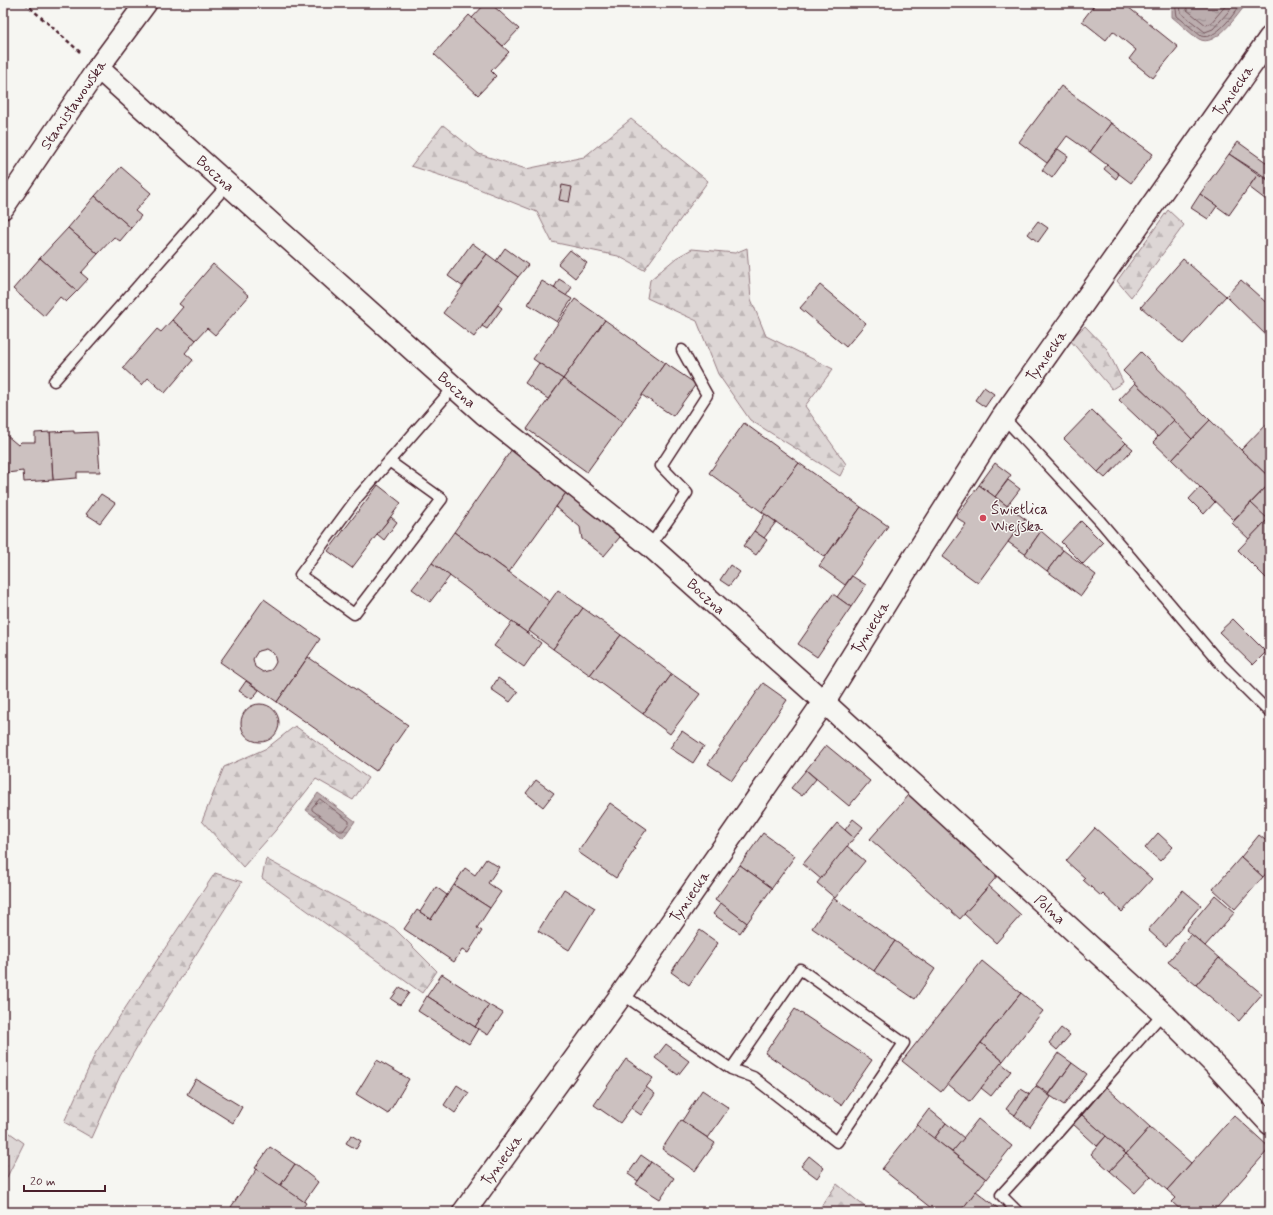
<svg xmlns="http://www.w3.org/2000/svg" width="1273" height="1215" viewBox="0 0 1273 1215" font-family="Mynerve,sans-serif">
<defs>
<pattern id="grass-tufts" width="24" height="20" patternUnits="userSpaceOnUse"><rect width="24" height="20" fill="#ddd6d5"/><path d="M3 7l-1-3M5 7V3M7 7l1-3M15 17l-1-3M17 17v-4M19 17l1-3" fill="none" stroke="#bfb7b7"/></pattern>
<pattern id="forest-firs" width="22" height="20" patternUnits="userSpaceOnUse"><rect width="22" height="20" fill="#ddd6d5"/><path d="M5 1l3.5 6h-7zM16 11l3.5 6h-7z" fill="#bfb7b7"/></pattern>
<pattern id="water-ripples" width="26" height="14" patternUnits="userSpaceOnUse"><rect width="26" height="14" fill="#bbadae"/><path d="M2 4q2-2 4 0t4 0M15 11q2-2 4 0t4 0" fill="none" stroke="#9a8c8e"/></pattern>
</defs>
<rect width="100%" height="100%" fill="#f6f6f2"/>
<filter id="ink" filterUnits="userSpaceOnUse"><feTurbulence type="fractalNoise" baseFrequency=".025" numOctaves="2"/><feDisplacementMap in="SourceGraphic" scale="8" xChannelSelector="R" yChannelSelector="G"/><feConvolveMatrix kernelMatrix="1 2 1 2 8 2 1 2 1" color-interpolation-filters="sRGB"/></filter>
<g filter="url(#ink)">
<polygon fill="url(#grass-tufts)" stroke="#947a80" points="3,1128 24,1143 3,1185"/>
<g fill="url(#forest-firs)" stroke="#947a80">
<polygon points="631,119 708,181 644,270 618,256 552,242 537,212 464,183 411,166 443,125 479,154 526,169 584,157"/>
<polygon points="1168,210 1184,225 1131,297 1117,281"/>
<polygon points="747,248 751,299 766,336 833,369 805,406 846,464 840,476 750,420 718,374 697,321 647,298 650,280 676,258 692,249 735,253"/>
<polygon points="1085,326 1107,349 1123,382 1112,389 1070,340"/>
<polygon points="295,726 368,778 353,800 316,779 275,831 243,867 202,821 224,767 267,748"/>
<polygon points="266,859 394,928 437,971 422,993 262,878"/>
<polygon points="215,873 242,882 137,1047 120,1076 92,1138 64,1122 96,1052"/>
<polygon points="837,1184 871,1212 817,1212"/>
</g>
<g fill="url(#water-ripples)" stroke="#8e747a">
<path d="M1172,3H1247C1238,14 1215,49 1199,39C1189,33 1181,24 1172,17Z"/>
<polygon points="318,793 355,821 343,838 306,810"/>
</g>
<g fill="none" stroke-linecap="round" stroke-linejoin="round">
<g stroke="#77585f" stroke-width="1">
<path d="M1175,3L1177,16L1201,36C1216,41 1234,13 1242,3"/>
<polyline points="1180,3 1181,13 1205,32 1213,29 1236,3"/>
<polyline points="1186,3 1187,10 1206,25 1210,24 1228,3"/>
<polygon points="320,799 349,821 349,823 343,831 340,831 312,810 312,808"/>
</g>
</g>
<g fill="#ccc1c0" stroke="#4a1f2b" fill-rule="evenodd">
<polygon points="486,3 490,3 519,29 503,46 472,18"/>
<polygon points="1096,3 1123,3 1178,47 1153,78 1129,59 1136,50 1113,31 1106,40 1082,21"/>
<polygon points="469,15 509,52 491,71 496,76 478,95 434,54"/>
<polygon points="1061,86 1111,123 1090,152 1067,136 1047,163 1019,142"/>
<polygon points="1111,123 1153,154 1131,183 1090,152"/>
<polygon points="1238,142 1270,165 1270,180 1229,154"/>
<polygon points="1058,149 1068,156 1052,178 1042,170"/>
<polygon points="1229,154 1258,174 1229,215 1200,194"/>
<polygon points="1107,165 1119,174 1116,179 1104,169"/>
<polygon points="121,167 151,193 135,211 141,216 131,228 95,196"/>
<polygon points="1258,174 1270,181 1270,203 1249,187"/>
<polygon points="562,185 572,187 569,202 559,200"/>
<polygon points="1200,194 1217,206 1208,219 1191,208"/>
<polygon points="95,196 131,228 120,241 114,237 98,254 68,228"/>
<polygon points="1038,221 1048,228 1038,242 1028,234"/>
<polygon points="68,228 98,254 81,273 88,279 77,291 40,258"/>
<polygon points="472,243 487,254 462,286 448,276"/>
<polygon points="505,248 528,265 518,277 496,261"/>
<polygon points="570,250 587,263 575,278 558,264"/>
<polygon points="487,254 518,277 474,337 443,313"/>
<polygon points="40,258 77,291 66,302 60,297 44,316 13,289"/>
<polygon points="1183,259 1226,296 1183,344 1141,307"/>
<polygon points="213,264 249,296 215,335 207,328 196,340 172,320 183,307 179,304"/>
<polygon points="559,279 572,287 566,296 554,288"/>
<polygon points="1241,280 1270,306 1270,339 1226,296"/>
<polygon points="542,281 572,299 557,322 528,304"/>
<polygon points="820,285 866,323 846,347 800,308"/>
<polygon points="575,299 605,320 563,379 533,359"/>
<polygon points="498,305 502,308 487,329 482,326"/>
<polygon points="172,320 196,340 185,353 193,360 165,393 148,378 142,385 123,368 157,329 161,332"/>
<polygon points="605,320 665,363 623,422 563,379"/>
<polygon points="1141,352 1210,420 1192,439 1123,371"/>
<polygon points="539,363 563,379 548,399 525,383"/>
<polygon points="665,363 696,384 673,416 642,395"/>
<polygon points="563,379 623,422 587,472 527,429"/>
<polygon points="1135,383 1174,420 1158,437 1119,400"/>
<polygon points="984,387 994,394 985,407 975,400"/>
<polygon points="1092,410 1126,443 1098,472 1064,439"/>
<polygon points="1174,420 1192,439 1172,460 1153,442"/>
<polygon points="1210,420 1270,478 1270,483 1234,520 1172,460"/>
<polygon points="1269,421 1270,422 1270,478 1241,450"/>
<polygon points="744,423 799,463 762,512 709,473"/>
<polygon points="74,431 74,433 97,432 100,472 77,472 77,478 53,480 50,432"/>
<polygon points="50,432 53,480 24,482 23,471 7,473 3,470 3,438 6,435 18,445 21,442 35,442 35,433"/>
<polygon points="1126,443 1133,449 1105,478 1098,472"/>
<polygon points="512,449 568,490 509,572 454,532"/>
<polygon points="799,463 861,507 825,557 762,512"/>
<polygon points="995,463 1011,475 995,497 979,485"/>
<polygon points="1008,480 1020,489 1007,506 995,497"/>
<polygon points="1270,483 1270,522 1251,503"/>
<polygon points="378,485 401,503 352,568 328,551"/>
<polygon points="979,485 1025,519 978,583 942,557 966,524 956,517"/>
<polygon points="1200,487 1215,502 1204,514 1189,499"/>
<polygon points="568,490 620,537 604,556 582,539 580,527 556,507"/>
<polygon points="101,494 115,503 100,523 86,514"/>
<polygon points="1251,503 1268,519 1249,539 1232,523"/>
<polygon points="861,507 888,526 845,585 819,566"/>
<polygon points="765,514 776,522 764,538 754,531"/>
<polygon points="391,517 397,522 384,540 377,534"/>
<polygon points="1025,519 1041,531 1025,554 1008,542"/>
<polygon points="1268,519 1270,522 1270,576 1267,579 1238,550"/>
<polygon points="1081,521 1103,543 1083,564 1061,542"/>
<polygon points="754,531 767,540 756,555 743,546"/>
<polygon points="1041,531 1063,550 1047,571 1025,554"/>
<polygon points="454,532 550,602 527,633 432,563"/>
<polygon points="1063,550 1096,575 1081,596 1047,571"/>
<polygon points="432,563 450,576 430,602 412,589"/>
<polygon points="730,565 740,572 729,586 720,580"/>
<polygon points="852,576 866,585 851,607 837,597"/>
<polygon points="558,590 583,608 553,649 529,631"/>
<polygon points="833,594 851,607 817,657 798,644"/>
<path d="M264,599L320,639L277,702L220,662ZM266,649L274,654L276,662L274,666L271,670L263,672L255,667L253,659L258,651Z"/>
<polygon points="583,608 621,635 590,675 553,649"/>
<polygon points="1233,619 1266,652 1253,665 1219,632"/>
<polygon points="512,622 541,643 524,667 494,646"/>
<polygon points="621,635 672,674 643,714 590,675"/>
<polygon points="308,657 408,725 376,771 277,702"/>
<polygon points="672,674 700,694 670,734 643,714"/>
<polygon points="498,678 518,692 510,702 491,689"/>
<polygon points="246,681 259,690 252,699 239,691"/>
<polygon points="763,683 787,700 732,780 708,764"/>
<circle cx="260" cy="723" r="19"/>
<polygon points="682,731 704,746 693,763 670,748"/>
<polygon points="826,745 870,781 849,806 806,770"/>
<polygon points="806,770 816,779 802,796 791,788"/>
<polygon points="536,780 554,793 543,807 526,793"/>
<polygon points="909,795 999,874 960,919 870,839"/>
<polygon points="610,803 647,829 633,848 635,849 616,878 578,852 597,824 596,823"/>
<polygon points="853,819 863,827 854,838 845,830"/>
<polygon points="837,823 854,838 821,879 803,864"/>
<polygon points="1095,828 1152,879 1122,912 1103,894 1101,896 1083,880 1085,878 1066,861"/>
<polygon points="763,833 795,856 772,888 740,865"/>
<polygon points="1158,833 1173,847 1160,861 1145,848"/>
<polygon points="1259,835 1270,844 1270,869 1263,877 1241,857"/>
<polygon points="847,846 865,861 835,898 817,883"/>
<polygon points="1241,857 1263,877 1235,909 1213,889"/>
<polygon points="486,859 499,867 488,883 501,892 490,908 454,885 465,868 475,875"/>
<polygon points="740,865 772,888 747,923 715,900"/>
<polygon points="454,885 490,908 477,928 482,931 468,953 462,950 454,962 404,929 417,910 431,919"/>
<polygon points="989,886 1021,915 996,943 964,914"/>
<polygon points="436,887 447,895 431,919 420,912"/>
<polygon points="564,889 595,908 569,950 538,931"/>
<polygon points="1183,890 1201,905 1166,946 1148,930"/>
<polygon points="1215,895 1235,912 1205,946 1186,930"/>
<polygon points="833,898 895,941 874,971 812,928"/>
<polygon points="721,903 747,923 740,933 713,914"/>
<polygon points="700,930 718,943 689,985 671,972"/>
<polygon points="1191,934 1219,958 1196,985 1168,962"/>
<polygon points="895,941 935,969 915,999 874,971"/>
<polygon points="1219,958 1262,994 1239,1021 1196,985"/>
<polygon points="982,961 1021,993 941,1092 902,1061"/>
<polygon points="442,974 489,1005 475,1027 427,996"/>
<polygon points="400,987 409,993 400,1005 391,999"/>
<polygon points="1021,993 1043,1011 1003,1061 981,1043"/>
<polygon points="427,996 478,1029 469,1044 418,1011"/>
<polygon points="489,1005 503,1013 488,1035 475,1027"/>
<polygon points="795,1009 872,1060 841,1105 765,1053"/>
<polygon points="1061,1028 1070,1035 1057,1050 1049,1043"/>
<polygon points="981,1043 1003,1061 970,1102 948,1084"/>
<polygon points="666,1044 689,1061 678,1075 655,1058"/>
<polygon points="1058,1053 1072,1063 1049,1094 1036,1085"/>
<polygon points="626,1059 653,1078 620,1123 594,1105"/>
<polygon points="377,1060 409,1079 388,1114 356,1094"/>
<polygon points="1001,1063 1011,1071 991,1096 981,1088"/>
<polygon points="1072,1063 1087,1074 1064,1105 1049,1095"/>
<polygon points="196,1079 242,1107 233,1123 187,1094"/>
<polygon points="457,1085 469,1093 455,1113 444,1105"/>
<polygon points="1036,1086 1051,1097 1030,1127 1014,1115"/>
<polygon points="646,1087 655,1094 641,1115 631,1108"/>
<polygon points="1106,1087 1150,1127 1126,1154 1082,1115"/>
<polygon points="1021,1089 1029,1094 1015,1115 1006,1109"/>
<polygon points="702,1090 729,1108 708,1138 682,1121"/>
<polygon points="929,1109 946,1123 934,1139 917,1125"/>
<polygon points="1082,1115 1106,1136 1097,1146 1073,1124"/>
<polygon points="1234,1115 1270,1148 1213,1212 1183,1212 1172,1202 1176,1198 1167,1190"/>
<polygon points="978,1119 1012,1146 986,1179 952,1152"/>
<polygon points="681,1120 715,1143 695,1171 662,1149"/>
<polygon points="946,1123 964,1138 952,1152 934,1139"/>
<polygon points="917,1125 986,1179 960,1212 936,1212 882,1169"/>
<polygon points="1150,1127 1191,1163 1167,1190 1126,1154"/>
<polygon points="351,1135 361,1141 356,1149 346,1143"/>
<polygon points="1106,1136 1126,1154 1110,1171 1091,1154"/>
<polygon points="270,1147 295,1164 280,1186 255,1168"/>
<polygon points="1126,1154 1151,1176 1135,1193 1110,1171"/>
<polygon points="641,1155 651,1162 638,1181 628,1174"/>
<polygon points="809,1156 824,1168 817,1178 801,1166"/>
<polygon points="651,1162 674,1178 660,1199 636,1184"/>
<polygon points="295,1164 318,1182 304,1202 280,1186"/>
<polygon points="257,1169 306,1203 300,1212 237,1212 231,1207"/>
<polygon points="976,1191 999,1209 997,1212 960,1212"/>
</g>
<g fill="none" stroke-linecap="round" stroke-linejoin="round">
<defs>
<g id="lane">
<polyline points="54,381 228,184"/>
<polyline points="1003,417 1100,521 1220,663 1270,713"/>
<polyline points="389,461 442,499 354,614 300,575 357,498 454,387"/>
<polyline points="650,546 687,493 661,466 707,395 682,350"/>
<polyline points="622,994 731,1069 753,1077 837,1142 904,1043 800,969 731,1069"/>
<polyline points="1018,1212 1001,1195 1053,1138 1163,1013"/>
</g>
<g id="street">
<path id="s1" d="M98,68L484,414L650,546L824,702L1163,1013L1219,1069L1270,1124"/>
<path id="s2" d="M3,208L98,68L146,3"/>
</g>
<g id="secondary">
<path id="s3" d="M464,1212L622,994L824,702L901,578L1003,417L1270,38"/>
</g>
</defs>
<use href="#lane" stroke="#4a1f2b" stroke-width="13"/>
<use href="#street" stroke="#4a1f2b" stroke-width="24"/>
<use href="#secondary" stroke="#4a1f2b" stroke-width="25"/>
<polyline stroke="#4a1f2b" stroke-width="2.5" stroke-dasharray="4 3" stroke-linecap="butt" points="25,3 80,52"/>
<use href="#lane" stroke="#f6f6f2" stroke-width="10"/>
<use href="#street" stroke="#f6f6f2" stroke-width="21"/>
<use href="#secondary" stroke="#f6f6f2" stroke-width="22"/>
</g>
</g>
<circle fill="#d1495b" stroke="#f6f6f2" stroke-width="1.5" cx="983" cy="518" r="4"/>
<g text-anchor="middle" stroke-width="3" stroke-linejoin="round" paint-order="stroke">
<g font-size="15" fill="#4a1f2b" stroke="#f6f6f2">
<text dy="5" stroke="none"><textPath href="#s3" startOffset="1360">Tyniecka</textPath></text>
<text dy="5" stroke="none"><textPath href="#s2" startOffset="125">Stanisławowska</textPath></text>
<text dy="5" stroke="none"><textPath href="#s1" startOffset="158">Boczna</textPath></text>
<text dy="5" stroke="none"><textPath href="#s3" startOffset="1036">Tyniecka</textPath></text>
<text dy="5" stroke="none"><textPath href="#s1" startOffset="482">Boczna</textPath></text>
<text dy="5" stroke="none"><textPath href="#s1" startOffset="806">Boczna</textPath></text>
<text dy="5" stroke="none"><textPath href="#s3" startOffset="712">Tyniecka</textPath></text>
<text dy="5" stroke="none"><textPath href="#s3" startOffset="388">Tyniecka</textPath></text>
<text dy="5" stroke="none"><textPath href="#s1" startOffset="1271">Polna</textPath></text>
<text dy="5" stroke="none"><textPath href="#s3" startOffset="64">Tyniecka</textPath></text>
</g>
<g font-size="15" fill="#4a1f2b" stroke="#f6f6f2" text-anchor="start">
<text x="991" y="514">Świetlica<tspan x="991" dy="17">Wiejska</tspan></text>
</g>
</g>
<rect width="1273" height="1215" fill="none" stroke="#f6f6f2" stroke-width="16"/>
<rect x="8" y="8" width="1257" height="1199" fill="none" stroke="#4a1f2b" stroke-width="1.5" filter="url(#ink)"/>
<path d="M24 1185v6h81v-6" fill="none" stroke="#4a1f2b" stroke-width="2"/>
<text x="30" y="1185" font-size="12" fill="#4a1f2b" stroke="#f6f6f2" stroke-width="3" paint-order="stroke">20 m</text>
</svg>
